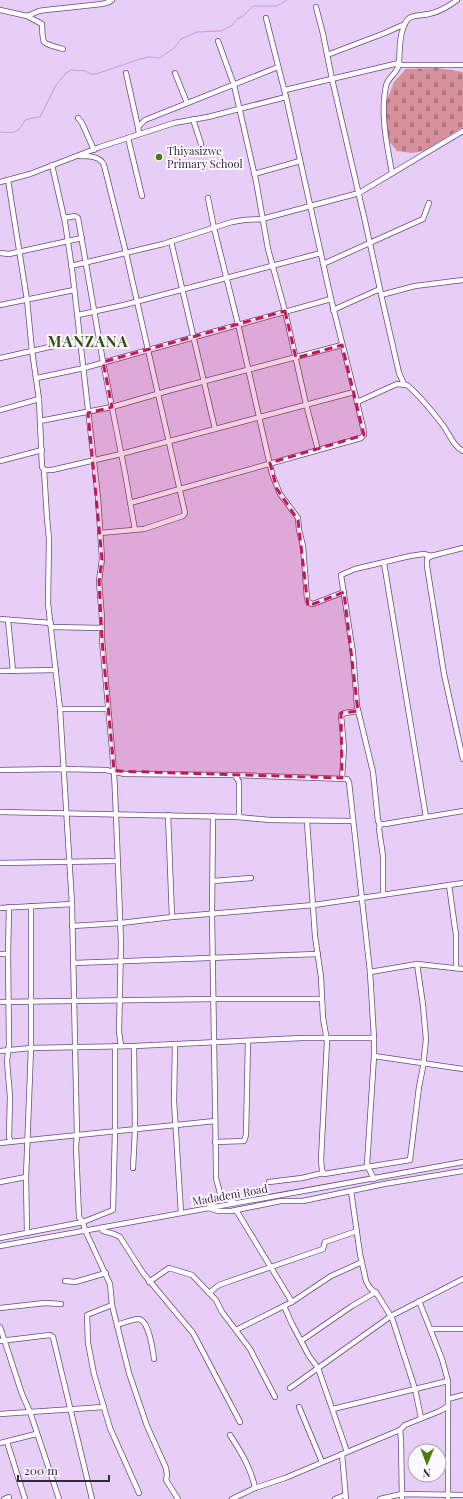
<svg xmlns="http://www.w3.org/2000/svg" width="463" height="1499" viewBox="0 0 463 1499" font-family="'Playfair Display',serif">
<defs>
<pattern id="cemetery-stones" width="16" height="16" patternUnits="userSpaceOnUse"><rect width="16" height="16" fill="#d7919a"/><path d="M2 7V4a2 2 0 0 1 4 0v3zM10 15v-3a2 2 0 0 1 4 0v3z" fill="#af767f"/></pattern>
</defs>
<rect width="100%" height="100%" fill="#e6cef7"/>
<polygon fill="url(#cemetery-stones)" points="438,68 463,72 463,127 424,151 412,153 397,151 389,141 385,124 385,105 394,82 406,69"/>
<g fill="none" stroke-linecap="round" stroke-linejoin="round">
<path stroke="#c79ae4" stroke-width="1" d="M0,132C14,133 18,134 25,120L32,118L40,117L56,85L66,73L71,70L86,71L90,74H96L140,59L149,57L160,58L174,48L181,39L197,32L221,31L231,26L238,18L242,17L253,6H277L287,0"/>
<defs>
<g id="minor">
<polyline points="316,7 323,34 332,79 365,221 383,303 399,373 404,384"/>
<polyline points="0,10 27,16 39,11 46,10 102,4 109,2 112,0"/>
<path d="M27,16L42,24C43,47 41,42 63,49"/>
<polyline points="266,18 286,97"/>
<polyline points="218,41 234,85 256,181 268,249 285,311 306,404 318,450"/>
<polyline points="327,55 385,33 405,24"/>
<polyline points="399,65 463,65"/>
<polyline points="126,73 138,127"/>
<polyline points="175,73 187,103"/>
<path d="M285,90L399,63C400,52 399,42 402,32C407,12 414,17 429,14C439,12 449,6 457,0"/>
<polyline points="78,118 82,123 94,150"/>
<polyline points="193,119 201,144"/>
<polyline points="139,134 138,127 145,120 278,67"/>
<polyline points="128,138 142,196"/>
<path d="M80,156C89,156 100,156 104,165L126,253L185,513L183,516L144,529L100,533"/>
<polyline points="52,165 65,222 72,269 98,497 102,559 99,581 102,619 102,640 114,771 116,815 121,943 119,1032 121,1046"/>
<path d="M392,173C387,144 380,115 386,86C388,76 399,73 399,63"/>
<polyline points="254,174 300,161"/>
<polyline points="8,180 27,300 32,351 39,399 42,467 44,470 52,470 121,454 354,392"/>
<path d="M0,182L30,174L100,147L174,123L208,117L286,97L331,299L357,402L397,384L407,385C420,396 432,411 442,424C450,434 452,445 463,451"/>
<polyline points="208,198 214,228 238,324 272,474 280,494 298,518 299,530 303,546 307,599 309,603 313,604 344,592"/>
<polyline points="64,218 75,216 78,218 103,362 125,473 135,530"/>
<polyline points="171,241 215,429"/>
<polyline points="0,253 9,254 82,238"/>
<polyline points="323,264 423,219 429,203"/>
<polyline points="71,266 163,244 232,222 244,220 262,219 359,193 463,131"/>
<polyline points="381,295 415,286 463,280"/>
<polyline points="0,305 74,290"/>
<polyline points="333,310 380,289"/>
<polyline points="78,315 124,305 321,253"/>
<polyline points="0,358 81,340"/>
<polyline points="37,378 84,368 331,299"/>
<polyline points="0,410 39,399"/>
<polyline points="40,421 112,407 171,390 342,345"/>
<polyline points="0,461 42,450"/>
<polyline points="44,470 47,518 49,539 48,603 60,709 72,904 77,1135 76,1147 79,1217 83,1222 85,1230 110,1284 112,1305 129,1373 147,1426 166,1468 167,1475 166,1480 178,1499"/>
<polyline points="130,503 361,438 364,435 364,432 357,402"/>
<polyline points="463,548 431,556 424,554 410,556 355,569 341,575 353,653 357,706 373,772 378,821 380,824 385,824 463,811"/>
<polyline points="431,556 427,559 427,566 444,674 463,759"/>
<polyline points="384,563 426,817"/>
<polyline points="0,619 51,623"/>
<polyline points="8,620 13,671"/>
<polyline points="52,627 102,628"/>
<polyline points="0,671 56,670"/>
<polyline points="60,709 108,709"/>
<polyline points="0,770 63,769 106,770 125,774 235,775 347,779 349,782 370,972 374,1038 374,1056 367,1165 374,1179"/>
<polyline points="235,775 239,782 239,817"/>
<polyline points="342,778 344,748 341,715 345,713 358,711"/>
<polyline points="0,812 237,817 270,820 353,821"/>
<polyline points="168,815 172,917"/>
<polyline points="213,816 212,914 216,1166 216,1178 221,1197"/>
<polyline points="307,821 315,936 321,977 323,1018 327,1041 321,1160 322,1170 324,1174 410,1160 419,1087 423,1067 426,1039 423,1005 417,964"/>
<polyline points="380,824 379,829 383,856 383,895"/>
<polyline points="0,863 117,861"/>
<polyline points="213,881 251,878"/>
<polyline points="449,885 456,935 456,968"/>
<polyline points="9,907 8,954 9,1045 7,1061 10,1097 9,1137 11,1142"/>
<polyline points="0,908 72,904"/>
<polyline points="72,926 121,923 172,917 314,905 463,883"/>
<polyline points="0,954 8,954"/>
<polyline points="74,963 318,954"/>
<polyline points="370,972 417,964 463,969"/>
<polyline points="0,1002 214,999 322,999"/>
<polyline points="175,1044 174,1101 181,1213"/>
<polyline points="0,1051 31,1048 134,1046 302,1038 374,1038"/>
<polyline points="374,1056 463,1069"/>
<polyline points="215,1142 244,1141 246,1135 248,1041"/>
<polyline points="0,1143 215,1121"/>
<polyline points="133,1168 135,1130 134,1046"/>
<polyline points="0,1182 26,1177"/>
<polyline points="269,1182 302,1178 323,1173"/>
<polyline points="351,1191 360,1254 366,1281 370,1288 377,1294 392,1318 415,1389 421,1418"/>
<polyline points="221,1197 236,1203"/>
<polyline points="209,1207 221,1197"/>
<polyline points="209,1208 218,1211 231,1211 281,1201 303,1201 384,1184 463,1171"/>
<polyline points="236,1210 292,1302"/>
<polyline points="101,1228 103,1231 114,1234 120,1237 143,1273 193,1333 240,1422"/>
<polyline points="27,1233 26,1177 31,1048 31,906"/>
<polyline points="0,1238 83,1222 113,1210 115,1132 115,1046"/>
<polyline points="0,1246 463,1162"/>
<polyline points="65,1281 75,1282 106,1273"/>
<polyline points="149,1282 169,1268 192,1275 216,1300 222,1312 250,1349 275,1397"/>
<polyline points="209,1293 219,1285 323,1249 325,1242 357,1231"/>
<polyline points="419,1301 442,1359 448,1381 448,1499"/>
<polyline points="112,1305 87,1315 88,1343 94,1374 110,1428 139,1493"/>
<polyline points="284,1306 292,1324 309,1356 318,1368 347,1452"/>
<polyline points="0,1308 45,1303 61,1304"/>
<path d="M117,1325C123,1323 133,1319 139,1319C149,1321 153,1351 154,1359"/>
<polyline points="0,1327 22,1394 30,1412 59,1499"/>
<polyline points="431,1329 463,1329"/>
<polyline points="236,1330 292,1302 331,1276 362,1262"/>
<polyline points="0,1341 50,1335 53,1337 92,1499"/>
<polyline points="301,1341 352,1306 376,1292"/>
<polyline points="290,1388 391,1316 463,1279"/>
<polyline points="448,1399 463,1395"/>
<polyline points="299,1407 322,1462"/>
<polyline points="333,1409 448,1381"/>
<polyline points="0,1414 104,1407"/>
<polyline points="400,1430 401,1440 402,1499"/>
<path d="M230,1435C241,1452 251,1468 255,1488"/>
<polyline points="7,1442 25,1499"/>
<polyline points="0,1443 36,1434"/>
<polyline points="342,1454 346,1499"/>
<polyline points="4,1499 9,1497"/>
<polyline points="232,1499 255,1488 285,1478 400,1430 405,1425 440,1411 448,1406"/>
<polyline points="335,1499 345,1495"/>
<polyline points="380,1499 402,1494 463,1495"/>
</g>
</defs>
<use href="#minor" stroke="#6d4784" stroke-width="6"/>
<use href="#minor" stroke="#fff" stroke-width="4.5"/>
</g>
<path fill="#c2185b" fill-opacity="0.2" stroke="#c2185b" stroke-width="3" stroke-dasharray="8 5" stroke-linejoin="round" d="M285,311L296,358L342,345L364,435L270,463L277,489L298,520L308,606L344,592L358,711L341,713L342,778L114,771L102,640L99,581L102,559L88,413L112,407L103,362Z"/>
<circle fill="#4c7c06" stroke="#fcf8ff" stroke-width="1.5" cx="159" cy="157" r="4"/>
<g text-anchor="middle" stroke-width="4" stroke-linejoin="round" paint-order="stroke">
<g font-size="11" fill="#372641" stroke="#fcf8ff" text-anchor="start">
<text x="167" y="155">Thiyasizwe<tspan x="167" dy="13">Primary School</tspan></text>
</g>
<g font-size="11" fill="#372641" stroke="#fcf8ff">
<text transform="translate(230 1195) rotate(-10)" y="4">Madadeni Road</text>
</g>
<g font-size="15" font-weight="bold" letter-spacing="1" fill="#31500a" stroke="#fcf8ff">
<text x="88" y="347">MANZANA</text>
</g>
</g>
<g transform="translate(427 1463) rotate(181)"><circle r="19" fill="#fcf8ff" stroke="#ada4b3"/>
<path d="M0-3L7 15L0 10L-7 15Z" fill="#4c7c06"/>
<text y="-6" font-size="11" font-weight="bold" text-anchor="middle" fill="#372641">N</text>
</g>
<path d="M18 1475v6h91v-6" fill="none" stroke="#372641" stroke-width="2"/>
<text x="24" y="1475" font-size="12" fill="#372641" stroke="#fcf8ff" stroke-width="3" paint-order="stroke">200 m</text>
</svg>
